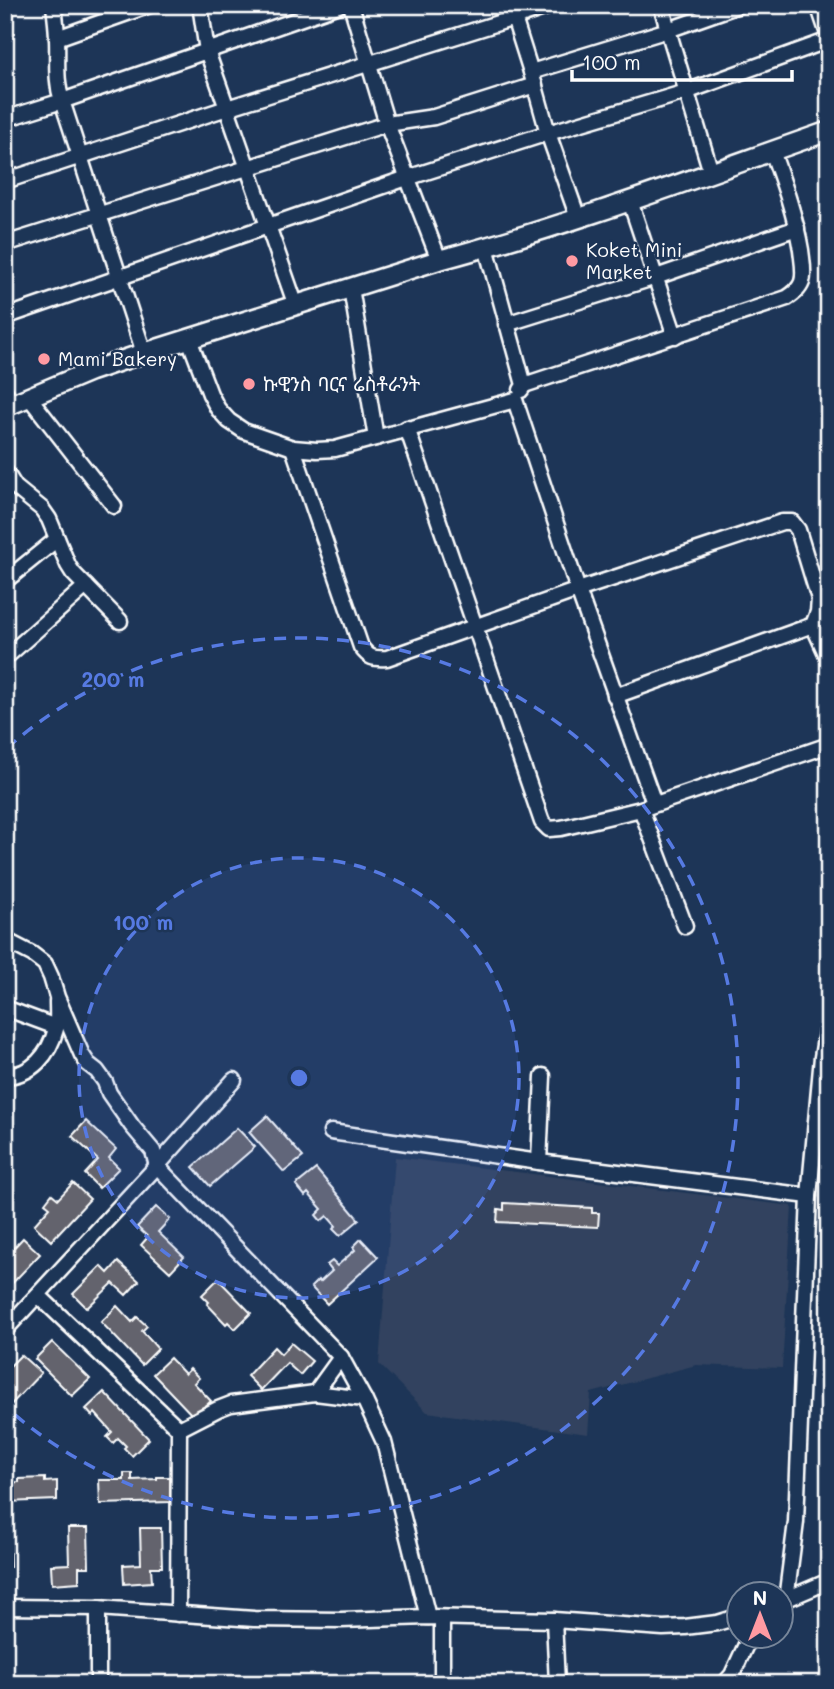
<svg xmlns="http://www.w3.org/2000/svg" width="834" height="1689" viewBox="0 0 834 1689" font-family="Mali,'Noto Sans Ethiopic',sans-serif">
<rect width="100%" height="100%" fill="#1d3557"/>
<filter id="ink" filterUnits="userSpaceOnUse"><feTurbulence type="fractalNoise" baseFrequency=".0143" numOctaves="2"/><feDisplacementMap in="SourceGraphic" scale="14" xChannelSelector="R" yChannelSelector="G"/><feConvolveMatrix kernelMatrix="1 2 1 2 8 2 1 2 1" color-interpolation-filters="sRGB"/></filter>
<g filter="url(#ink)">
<polygon fill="#32435e" points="395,1157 792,1206 782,1368 696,1365 591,1393 588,1434 427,1412 379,1364"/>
<g fill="#63646d" stroke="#fff" stroke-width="2">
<polygon points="267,1116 303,1157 284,1172 249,1132"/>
<polygon points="86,1121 116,1149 109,1158 119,1168 99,1188 85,1174 98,1160 72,1136"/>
<polygon points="237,1128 255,1147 210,1186 193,1167"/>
<polygon points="316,1169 359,1220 340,1236 333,1229 336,1226 327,1216 321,1221 316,1215 322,1209 308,1193 305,1196 296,1185"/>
<polygon points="73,1183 90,1199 51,1241 34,1225 50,1207 45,1203 52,1194 58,1199"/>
<polygon points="504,1203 592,1208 592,1213 599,1213 598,1227 497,1222 498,1209 504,1210"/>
<polygon points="156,1207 170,1219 158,1232 184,1257 170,1272 141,1245 148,1237 137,1227"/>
<polygon points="23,1238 40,1254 5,1291 5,1251 8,1254"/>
<polygon points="361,1239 378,1257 327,1304 311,1287 318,1280 320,1282 332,1271 327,1265 332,1261 337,1266 355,1250 353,1247"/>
<polygon points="118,1262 139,1281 126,1295 113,1283 87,1308 73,1294 101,1266 108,1273"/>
<polygon points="218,1279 251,1313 235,1329 228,1322 226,1324 207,1304 209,1302 202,1295"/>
<polygon points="117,1306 132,1322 137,1317 147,1326 142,1331 158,1349 142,1365 101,1322"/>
<polygon points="52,1342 90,1379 72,1396 35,1359"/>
<polygon points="291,1343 312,1361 300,1375 287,1363 261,1390 247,1376 274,1347 281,1354"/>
<polygon points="21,1355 41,1373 5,1411 5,1371"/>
<polygon points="170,1358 185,1374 190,1369 199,1378 194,1383 211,1401 194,1417 153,1374"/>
<polygon points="104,1392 149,1439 132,1456 124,1448 126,1446 118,1438 113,1443 107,1437 112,1432 95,1413 92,1416 86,1409"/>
<polygon points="124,1473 132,1473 132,1480 157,1479 157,1477 170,1477 170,1502 100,1504 99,1480 124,1480"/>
<polygon points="45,1478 45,1482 57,1481 57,1500 6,1502 5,1483 19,1482 19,1479"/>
<polygon points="5,1528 9,1528 10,1567 5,1567"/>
<polygon points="68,1528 88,1528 89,1567 79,1567 79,1582 52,1584 51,1565 69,1564"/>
<polygon points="140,1528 161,1528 162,1567 151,1567 152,1582 124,1584 123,1565 141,1564"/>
</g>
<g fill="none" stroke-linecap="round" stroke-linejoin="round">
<defs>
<g id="minor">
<polyline points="200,5 207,51 339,5"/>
<polyline points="510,5 514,18 553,5"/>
<polyline points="818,5 829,37"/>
<polyline points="57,38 150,5"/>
<path d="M5,119L62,101C55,80 58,60 57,39C57,28 55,16 54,5"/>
<polyline points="711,172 668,30 739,5"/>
<polyline points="5,181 227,108 514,18 531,72"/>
<polyline points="630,201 675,336"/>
<polyline points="578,218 548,133 531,72 668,30 661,5"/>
<polyline points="5,244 387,124 351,5"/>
<polyline points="486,247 524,385 521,390"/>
<polyline points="439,260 387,124 434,117 535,85"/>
<polyline points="351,288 376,438"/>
<polyline points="5,317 407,178 548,133 686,92 829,40"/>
<polyline points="506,324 656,277 797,228"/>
<polyline points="189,339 210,394 218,409 229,421 244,431 293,448 317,450 335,449 515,400 578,590 654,803"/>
<polyline points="144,353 62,101 207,51 296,306"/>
<path d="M524,385L787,298C793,294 799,290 802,282C805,272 802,260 801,250C795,215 784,184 772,151"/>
<polyline points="5,391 11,404"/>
<polyline points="29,397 114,506"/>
<polyline points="407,428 542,822 549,829 561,828 641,809 829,745"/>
<path d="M293,448L361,647C369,658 373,659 387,658L578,590L782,522H792L798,530L819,599L818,612L813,625L615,696"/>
<polyline points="5,471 15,487 42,509 49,519 68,565 73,573 120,621"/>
<polyline points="5,581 57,539"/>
<polyline points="813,625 829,660"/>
<polyline points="5,658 86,586"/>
<polyline points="641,809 685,926"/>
<polyline points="5,940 32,954 45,964 51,977 57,997 82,1055 88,1064 97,1071 105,1082 109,1093 132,1126 153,1151 157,1166"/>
<polyline points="5,1008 56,1027"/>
<path d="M5,1076C32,1075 49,1055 56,1029C58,1021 57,1010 57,1001"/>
<polyline points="331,1132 539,1162 809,1196"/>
<polyline points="539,1162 543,1076"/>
<polyline points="157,1166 234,1080"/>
<polyline points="38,1295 179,1429 178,1614"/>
<polyline points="5,1330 157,1166 341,1357 364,1399 384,1442 428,1617"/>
<polyline points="315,1393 341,1357"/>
<polyline points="179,1429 218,1409 231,1404 315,1393 364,1399"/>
<polyline points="786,1600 796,1522 809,1196 822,1057 829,1014"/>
<polyline points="782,1601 829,1581"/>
<polyline points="5,1607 98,1608 254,1619 341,1620 428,1617 554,1620 663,1628 685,1627 717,1623 740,1616"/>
<polyline points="442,1618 442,1684"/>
<polyline points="554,1620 557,1684"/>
<polyline points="98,1684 98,1608"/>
<polyline points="724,1684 732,1675 750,1636"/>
</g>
<path id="tertiary" d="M5,407L91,371L144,353L439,260C571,225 700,176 829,131"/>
</defs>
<use href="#minor" stroke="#fff" stroke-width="19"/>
<use href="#tertiary" stroke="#fff" stroke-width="23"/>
<use href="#minor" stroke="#1d3557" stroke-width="14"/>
<use href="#tertiary" stroke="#1d3557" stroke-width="18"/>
</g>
</g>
<circle cx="299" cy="1078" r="220" fill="#567ae2" fill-opacity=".12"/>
<g fill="none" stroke="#567ae2" stroke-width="3.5" stroke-dasharray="12 9">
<circle cx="299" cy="1078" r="220"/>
<path d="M7 748A440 440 0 1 1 7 1408"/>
</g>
<g fill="#ff9aa2" stroke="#1d3557" stroke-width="2.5">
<circle cx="572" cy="261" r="7"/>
<circle cx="44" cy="359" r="7"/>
<circle cx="249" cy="384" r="7"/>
</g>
<g text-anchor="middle" stroke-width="5" stroke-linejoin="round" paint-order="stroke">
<g font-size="19" fill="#fff" stroke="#1d3557" text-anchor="start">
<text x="586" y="257">Koket Mini<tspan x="586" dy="22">Market</tspan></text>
<text x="58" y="366">Mami Bakery</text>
<text x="263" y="391">ኩዊንስ ባርና ሬስቶራንት</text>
</g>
</g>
<circle cx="299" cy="1078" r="10" fill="#567ae2" stroke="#1d3557" stroke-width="3.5"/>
<g font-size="21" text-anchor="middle" font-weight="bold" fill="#567ae2" stroke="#1d3557" stroke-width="5" stroke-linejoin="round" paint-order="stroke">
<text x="113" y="687">200 m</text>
<text x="143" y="930">100 m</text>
</g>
<rect width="834" height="1689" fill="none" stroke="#1d3557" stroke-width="28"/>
<rect x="14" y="14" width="806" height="1661" fill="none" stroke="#fff" stroke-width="2.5" filter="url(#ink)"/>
<g transform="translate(760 1615)"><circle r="33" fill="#1d3557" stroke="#77869a" stroke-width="2"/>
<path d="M0-5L12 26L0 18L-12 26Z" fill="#ff9aa2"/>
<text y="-10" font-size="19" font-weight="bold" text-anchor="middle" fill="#ffffff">N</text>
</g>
<path d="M572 70v10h220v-10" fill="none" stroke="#ffffff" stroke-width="3.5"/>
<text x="582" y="70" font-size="21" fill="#ffffff" stroke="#1d3557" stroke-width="5" paint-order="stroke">100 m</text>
</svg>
